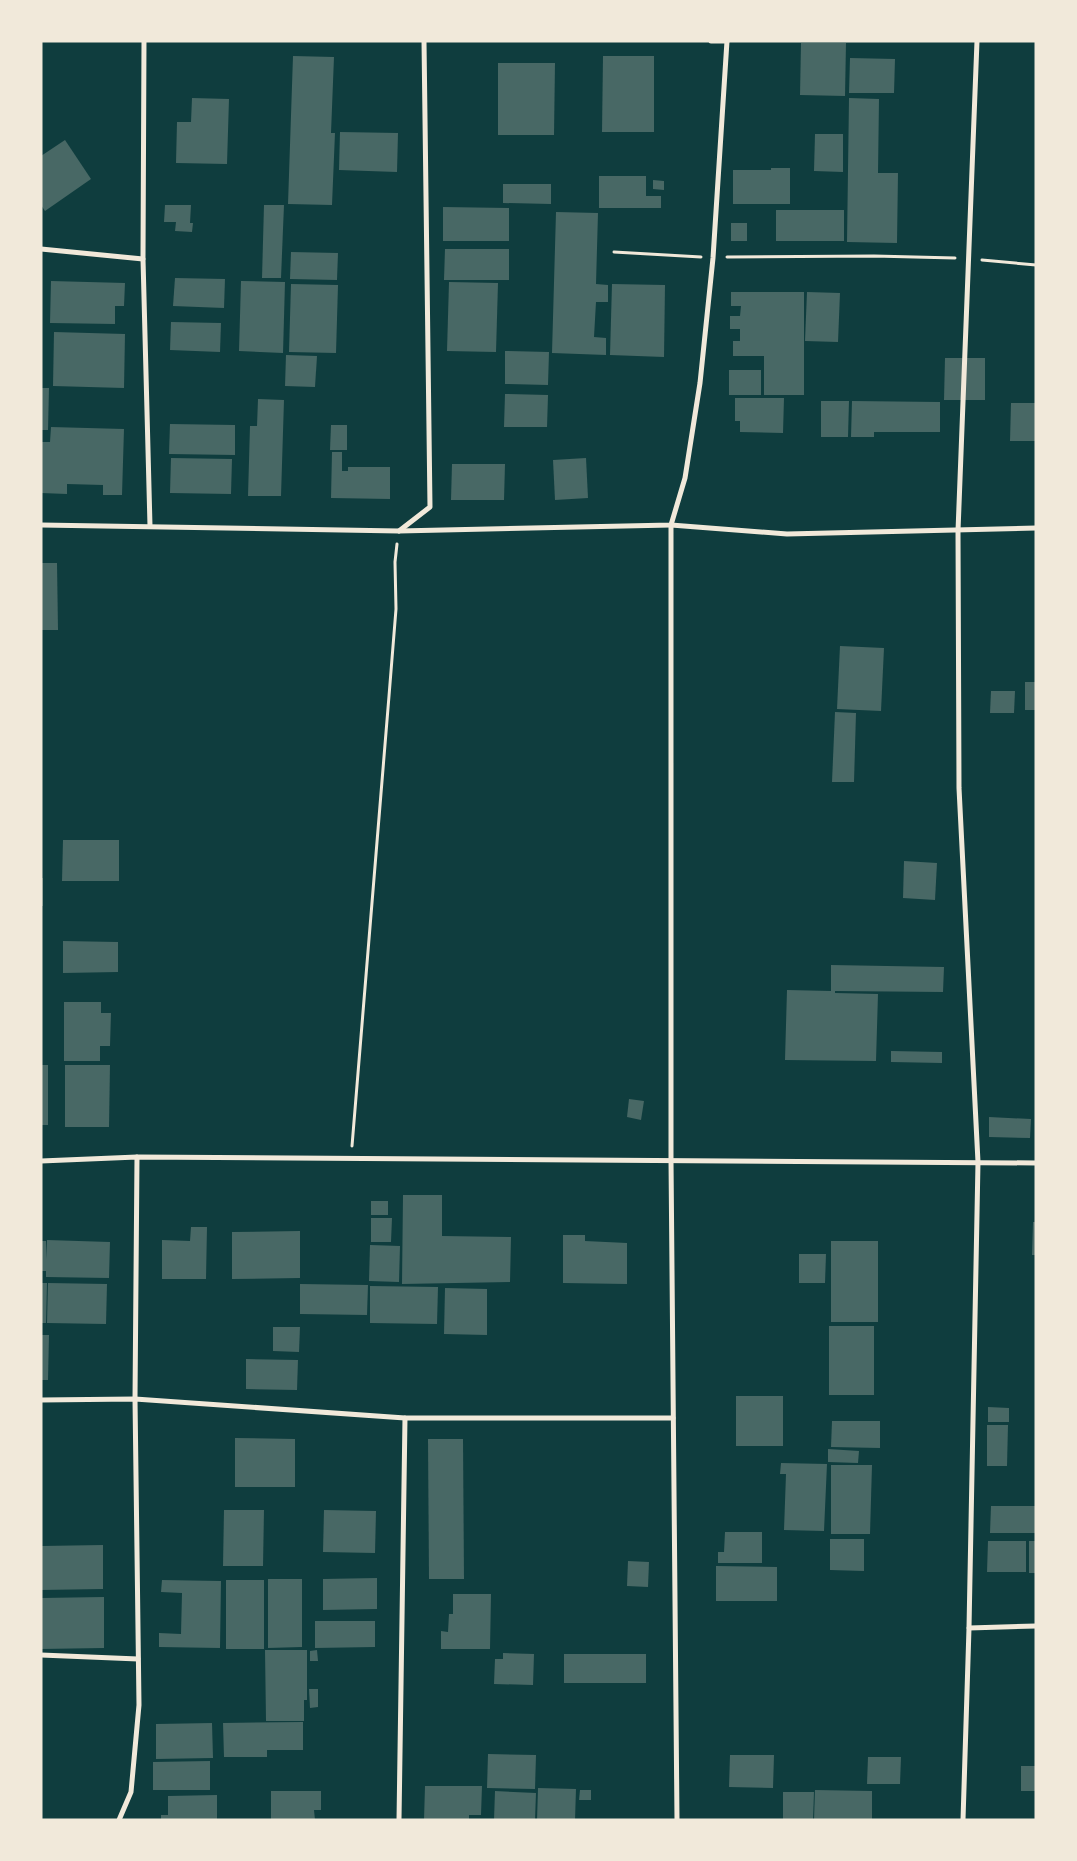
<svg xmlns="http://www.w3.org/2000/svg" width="1077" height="1861" viewBox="0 0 1077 1861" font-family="'Asap Condensed',sans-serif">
<rect width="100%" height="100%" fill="#0f3d3e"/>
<g fill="#486865">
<polygon points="801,43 846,43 845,96 800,95"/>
<polygon points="293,56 334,57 331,133 335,133 332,205 288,204"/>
<polygon points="603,56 654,56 654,132 602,132"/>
<polygon points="850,58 895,59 894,93 849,93"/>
<polygon points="498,63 555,63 554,135 498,135"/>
<polygon points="192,98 229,99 227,164 176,163 177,122 191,122"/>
<polygon points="849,98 879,99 878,173 898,173 897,243 847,242"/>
<polygon points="340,132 398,133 397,172 339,170"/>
<polygon points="815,134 843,134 843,172 814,171"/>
<polygon points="65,140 91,179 45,211 41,205 41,156"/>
<polygon points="771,168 790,168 790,204 733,204 733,170 771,170"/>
<polygon points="599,176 646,176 646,196 661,196 661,208 599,208"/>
<polygon points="653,180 664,181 664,190 653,189"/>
<polygon points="503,184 551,184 551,204 503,203"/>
<polygon points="165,205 191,205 190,223 193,223 192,232 175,231 176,222 164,222"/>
<polygon points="264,205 284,205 281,278 262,278"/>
<polygon points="443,207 509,208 509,241 443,241"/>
<rect x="776" y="210" width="68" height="31"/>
<polygon points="556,212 598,213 596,284 608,285 608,302 596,302 594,337 606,338 606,355 552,353"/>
<rect x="731" y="223" width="16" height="18"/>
<polygon points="445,249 509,249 509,280 444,280"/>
<polygon points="291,252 338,253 337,280 290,279"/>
<polygon points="175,278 225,279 224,308 173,306"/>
<polygon points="51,281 125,283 124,306 115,306 115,324 50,323"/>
<polygon points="241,281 285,282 283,353 239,351"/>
<polygon points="449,282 498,283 496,352 447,351"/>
<polygon points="291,284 338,285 336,353 289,352"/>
<polygon points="612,284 665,285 664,357 610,355"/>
<polygon points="731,292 804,292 804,395 764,395 764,356 733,356 733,341 740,341 740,329 730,329 730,316 740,316 741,306 731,306"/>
<polygon points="807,292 840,293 838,342 805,341"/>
<polygon points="171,322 221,323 220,352 170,350"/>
<polygon points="54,332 125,334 124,388 53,386"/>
<polygon points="505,351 549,352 548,385 505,384"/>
<polygon points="286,355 317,356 315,387 285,386"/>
<polygon points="945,358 985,358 985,400 944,400"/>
<rect x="729" y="370" width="32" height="25"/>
<polygon points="41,388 49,388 48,430 41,430"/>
<polygon points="505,394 548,395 547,427 504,427"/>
<polygon points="735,398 784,398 783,433 740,432 740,421 735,421"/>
<polygon points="258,399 284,400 281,496 248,496 250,426 257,426"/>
<polygon points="821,401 849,401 848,437 821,437"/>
<polygon points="852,401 940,402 940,432 874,432 874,437 851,437"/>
<polygon points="1011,403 1036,403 1036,441 1010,441"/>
<polygon points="170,424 235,425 235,455 169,454"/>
<polygon points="331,425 347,425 347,450 330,450"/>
<polygon points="51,427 124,429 122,495 103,495 103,485 67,484 67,494 41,493 41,442 50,442"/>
<polygon points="332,452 342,452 342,471 348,471 348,467 390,467 390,499 331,498"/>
<polygon points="171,458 232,459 231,494 170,493"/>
<polygon points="586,458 588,498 555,500 553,460"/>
<polygon points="452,464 505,464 504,500 451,500"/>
<polygon points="41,563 57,563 58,630 41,630"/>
<polygon points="840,646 884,648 881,711 837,709"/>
<rect x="1025" y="682" width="11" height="28"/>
<polygon points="991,691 1015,691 1014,713 990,713"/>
<polygon points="835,712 856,713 854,782 832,782"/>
<polygon points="63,840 119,840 119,881 62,881"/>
<polygon points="904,861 937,863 935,900 903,898"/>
<rect x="41" y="878" width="2" height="28"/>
<polygon points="63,941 118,942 118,972 63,973"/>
<polygon points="831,965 944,967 943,992 835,991 835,993 878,994 876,1061 785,1060 787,990 831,991"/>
<polygon points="64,1002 101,1002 101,1013 111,1013 110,1046 100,1046 100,1061 64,1061"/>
<polygon points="891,1051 942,1052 942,1063 891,1062"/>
<rect x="41" y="1065" width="7" height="60"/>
<polygon points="65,1065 110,1065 109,1127 65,1127"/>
<polygon points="629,1099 644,1101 641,1120 627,1117"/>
<polygon points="989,1117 1031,1119 1030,1138 989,1137"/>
<polygon points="403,1195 442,1195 442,1236 511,1237 510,1282 402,1284"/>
<rect x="371" y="1201" width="17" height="14"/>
<polygon points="371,1218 392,1218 391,1242 371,1242"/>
<polygon points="1033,1222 1036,1222 1036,1255 1032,1255"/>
<polygon points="191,1227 207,1227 206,1279 162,1279 162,1240 190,1241"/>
<polygon points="300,1231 300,1278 232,1279 232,1232"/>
<polygon points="563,1235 585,1235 585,1241 627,1243 627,1284 563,1283"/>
<polygon points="47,1240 110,1242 109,1278 46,1277 46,1271 41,1271 41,1241 46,1241 46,1259"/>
<rect x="831" y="1241" width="47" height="81"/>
<polygon points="370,1245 400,1246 399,1282 369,1281"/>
<polygon points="799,1254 826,1254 825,1283 799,1283"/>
<polygon points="41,1283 47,1283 46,1323 41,1323"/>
<polygon points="48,1283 107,1284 106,1324 47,1323"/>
<polygon points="300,1284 368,1285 367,1315 300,1314"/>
<polygon points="370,1286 438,1287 437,1324 370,1323"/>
<polygon points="445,1288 487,1289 487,1335 444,1334"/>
<rect x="829" y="1326" width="45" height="69"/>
<polygon points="273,1327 300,1327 299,1352 273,1351"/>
<polygon points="41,1335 49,1335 48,1380 41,1380"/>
<polygon points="246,1359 298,1360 297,1390 246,1389"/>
<rect x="736" y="1396" width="47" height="50"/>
<polygon points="988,1407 1009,1408 1009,1422 988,1422"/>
<polygon points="832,1421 880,1421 880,1448 831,1447"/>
<polygon points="987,1425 1008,1425 1007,1466 987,1466"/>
<polygon points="235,1438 295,1439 295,1487 235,1487"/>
<polygon points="428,1439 463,1439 464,1579 429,1579"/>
<polygon points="828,1449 859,1451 858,1463 828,1462"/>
<polygon points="781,1463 827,1464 824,1531 784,1530 786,1474 780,1474"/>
<polygon points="831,1465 872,1465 870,1534 831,1534"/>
<polygon points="991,1506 1036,1506 1036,1533 990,1533"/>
<polygon points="224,1510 264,1510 263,1566 223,1566"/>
<polygon points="324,1510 376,1511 375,1553 323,1552"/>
<polygon points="725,1532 762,1532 762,1563 718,1563 718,1552 724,1552"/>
<polygon points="830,1539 864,1539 864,1571 830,1570"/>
<polygon points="988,1541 1026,1541 1026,1572 987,1572"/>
<rect x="1029" y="1541" width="7" height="32"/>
<polygon points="103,1545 103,1589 41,1590 41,1546"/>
<polygon points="628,1561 649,1562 648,1587 627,1586"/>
<polygon points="716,1566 777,1567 777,1601 716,1601"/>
<polygon points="377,1578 377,1609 323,1610 323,1579"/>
<polygon points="268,1579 302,1579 302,1647 268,1648"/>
<polygon points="162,1580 221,1581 220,1648 159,1647 159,1633 181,1634 182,1593 161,1592"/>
<rect x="226" y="1580" width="38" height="69"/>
<polygon points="453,1594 491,1594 490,1649 441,1649 441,1631 448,1632 449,1614 453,1614"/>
<polygon points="104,1597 104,1648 41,1649 41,1598"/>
<polygon points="315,1621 375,1621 375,1647 315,1648"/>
<polygon points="265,1650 307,1650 307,1700 304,1700 304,1721 266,1721"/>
<polygon points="317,1650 318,1661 310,1661 310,1651"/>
<polygon points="503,1653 534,1654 533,1685 494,1684 495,1659 503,1659"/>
<rect x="564" y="1654" width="82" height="29"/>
<polygon points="309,1689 318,1689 318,1707 310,1708"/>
<polygon points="303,1722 303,1750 267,1750 267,1757 224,1757 223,1723"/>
<polygon points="212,1723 213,1758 156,1759 156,1724"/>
<polygon points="488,1754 536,1755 535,1789 487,1788"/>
<polygon points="730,1755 774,1755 773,1788 729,1787"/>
<polygon points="868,1757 901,1757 900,1784 867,1784"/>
<polygon points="210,1761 210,1790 153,1790 153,1762"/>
<rect x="1021" y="1766" width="15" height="25"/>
<polygon points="425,1786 482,1786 481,1815 469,1815 469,1820 424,1820"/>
<polygon points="538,1788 576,1789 575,1820 537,1820"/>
<polygon points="580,1790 591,1790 591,1800 579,1800"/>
<polygon points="815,1790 872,1791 872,1820 814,1820"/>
<polygon points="271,1791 321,1791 321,1810 314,1810 315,1820 271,1820"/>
<polygon points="495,1791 536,1793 535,1820 494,1820"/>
<polygon points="783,1792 814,1792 813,1820 783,1820"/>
<polygon points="217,1795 217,1820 161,1820 161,1815 168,1815 168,1796"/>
</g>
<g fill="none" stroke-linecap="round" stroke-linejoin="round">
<g stroke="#f1e9da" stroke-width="3">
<polyline points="614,252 701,257"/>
<polyline points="727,257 874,256 955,258"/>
<polyline points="982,260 1036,265"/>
<polyline points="352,1146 389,696 396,609 395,562 397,544"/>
</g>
<g stroke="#f1e9da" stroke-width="5">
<polyline points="144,41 143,259 150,526"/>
<polyline points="711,41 727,41"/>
<polyline points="41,249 143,259"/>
<polyline points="41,525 399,531 671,525 685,478 700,383 713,258 727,41"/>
<polyline points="399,531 430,507 424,41"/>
<polyline points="41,1161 137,1157 1036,1163"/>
<polyline points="41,1400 135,1399 405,1418 673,1418"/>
<polyline points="969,1628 1036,1626"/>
<polyline points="41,1655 138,1659"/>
<polyline points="119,1820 131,1792 139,1705 135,1399 137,1157"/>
<polyline points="399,1820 405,1418"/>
<polyline points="677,1820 671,1160 671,525 787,534 1036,528"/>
<polyline points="963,1820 969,1628 978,1162 959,788 958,531 977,41"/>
</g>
</g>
<rect width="1077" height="1861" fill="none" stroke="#f1e9da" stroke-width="85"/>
</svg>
